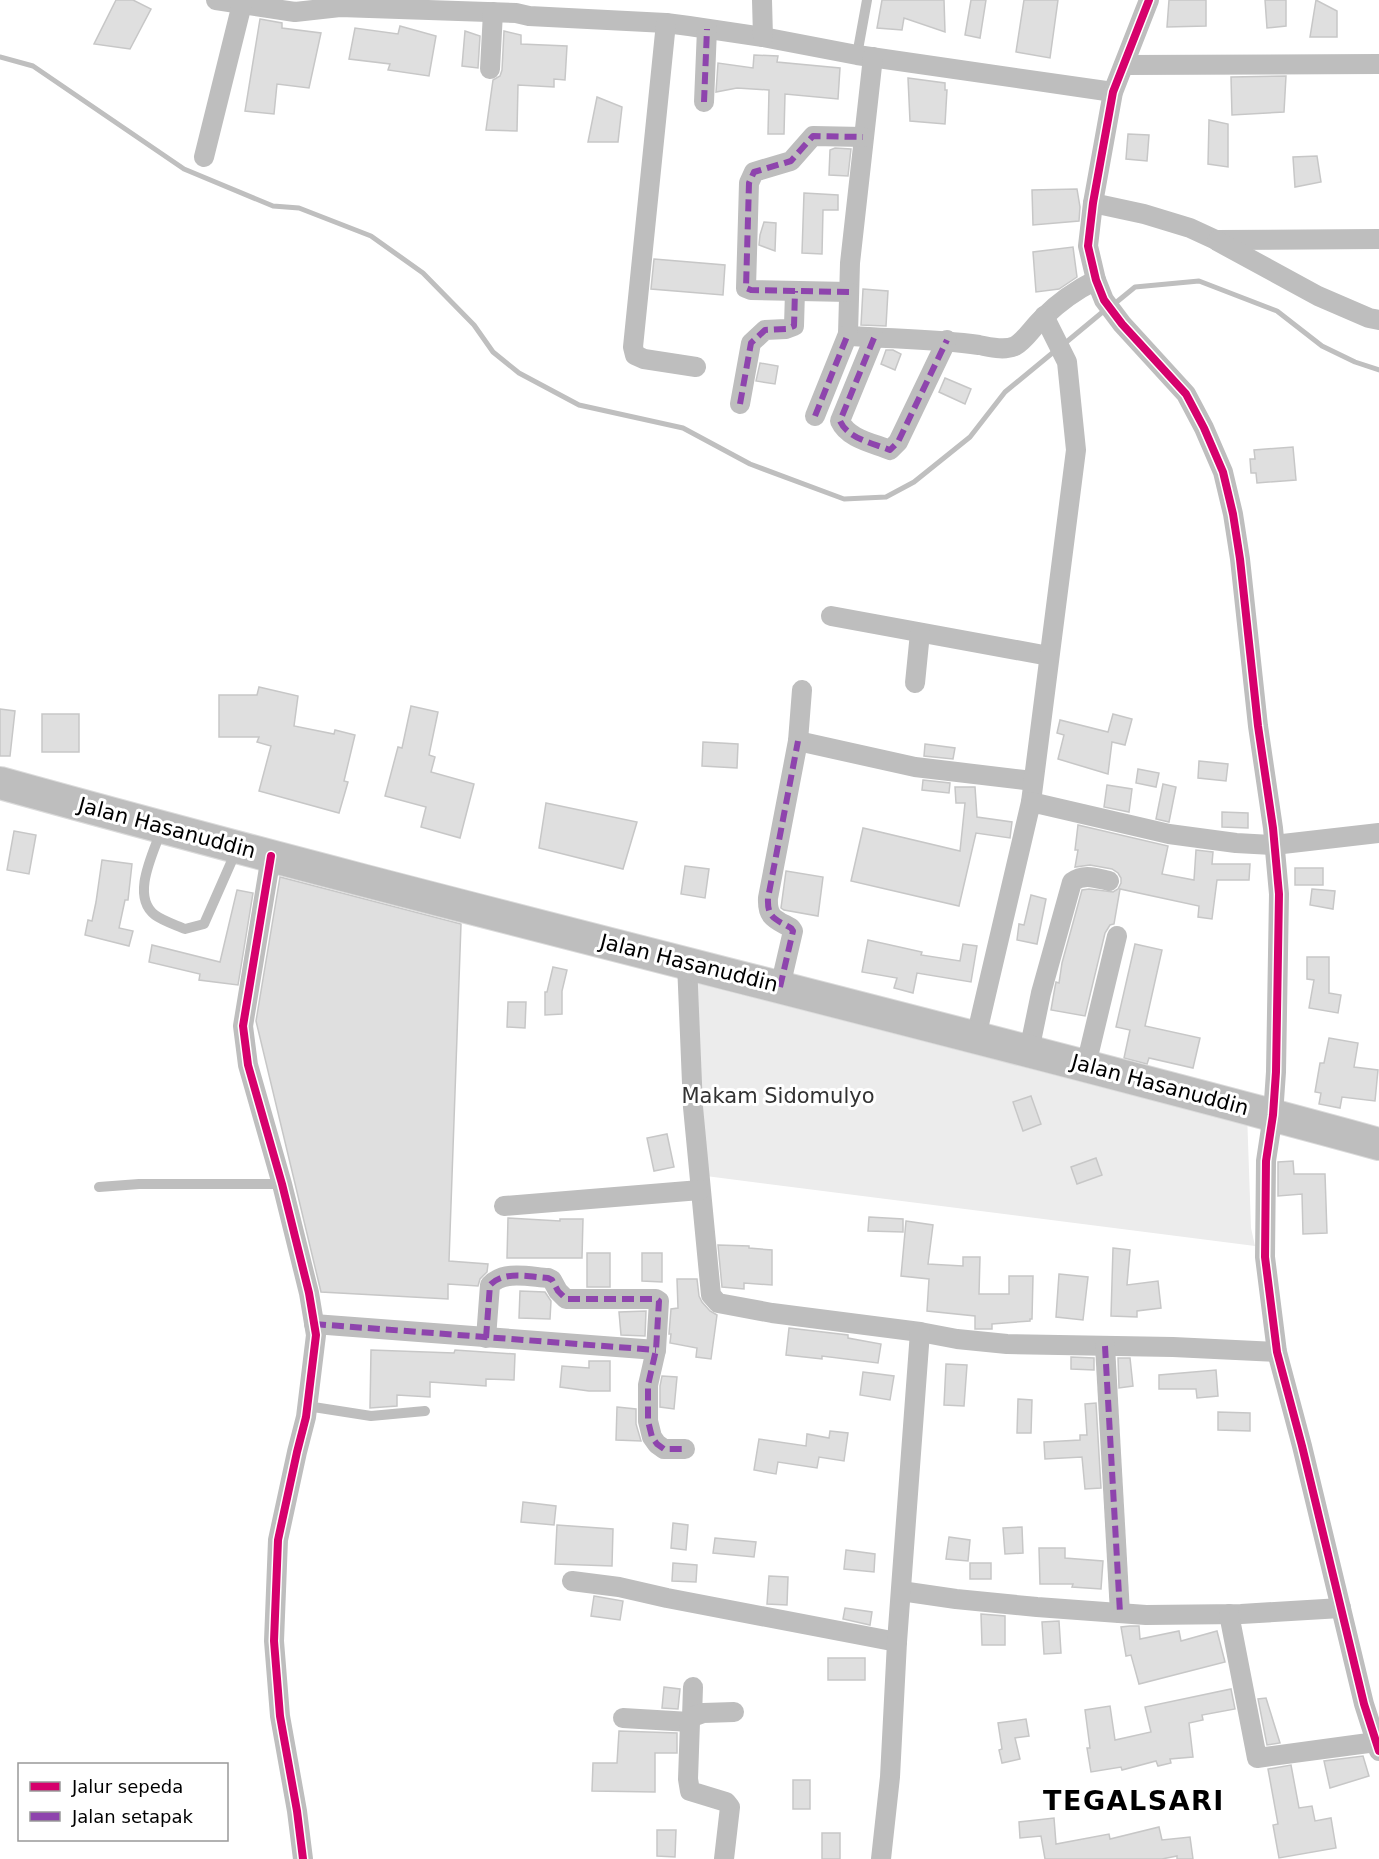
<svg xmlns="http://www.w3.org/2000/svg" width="1379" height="1859" viewBox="0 0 1379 1859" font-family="'DejaVu Sans',sans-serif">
<rect width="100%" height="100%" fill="#fff"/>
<polygon fill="#ececec" points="689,981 1131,1095 1247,1113 1251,1228 1255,1246 698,1175"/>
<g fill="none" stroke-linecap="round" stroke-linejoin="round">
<g stroke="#bfbfbf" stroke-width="5">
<polyline points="0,57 33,66 184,169 273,206 299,208 371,236 423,273 474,325 493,352 519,373 579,405 683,428 750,464 844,499 886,497 914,482 970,437 1005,392 1056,350"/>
<polyline points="1113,305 1135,287 1199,281 1277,311 1322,346 1355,362 1379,370"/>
<polyline points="1064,344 1105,310"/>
</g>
</g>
<g fill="#dfdfdf" stroke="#c7c7c7" stroke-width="1.5">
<polygon points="116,0 133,0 151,9 130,49 94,44"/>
<polygon points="882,0 944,0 945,32 904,18 902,30 877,28"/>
<polygon points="971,0 986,0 980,38 965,35"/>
<polygon points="1024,0 1058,0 1050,58 1016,52"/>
<polygon points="1169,0 1206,0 1206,26 1167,27"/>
<polygon points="1265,0 1286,0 1286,26 1267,28"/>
<polygon points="1316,0 1337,11 1337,37 1310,37"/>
<polygon points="260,19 282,23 282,28 321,33 309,88 277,84 274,114 245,111"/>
<polygon points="400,26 436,36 429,76 388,70 390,64 349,59 355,28 398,34"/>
<polygon points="465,31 480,36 478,68 462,66"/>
<polygon points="504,31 521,35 521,44 567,46 565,80 554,79 554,87 518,85 517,131 486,130 493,80 500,76 502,70"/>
<polygon points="754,55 778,56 777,62 840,68 838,99 785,94 784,134 768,134 769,90 737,88 716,92 718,63 753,68"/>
<polygon points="1286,76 1284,112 1232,115 1231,77"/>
<polygon points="908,78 945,83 945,90 947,90 945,124 910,121"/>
<polygon points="597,97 622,107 618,142 588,142"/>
<polygon points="1209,120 1228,124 1228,167 1208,164"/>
<polygon points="1128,134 1149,135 1147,161 1126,159"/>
<polygon points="835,148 851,149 848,176 829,175 830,150"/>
<polygon points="1317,156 1321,182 1295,187 1293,157"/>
<polygon points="1077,189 1080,207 1079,221 1033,225 1032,190"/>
<polygon points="804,193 838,195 838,210 823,210 822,254 802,253"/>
<polygon points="764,222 776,223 775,251 759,245 760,235"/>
<polygon points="1073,247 1077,277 1059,289 1036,292 1033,252"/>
<polygon points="654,259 725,265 723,295 651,289"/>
<polygon points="863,289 888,291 886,326 861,325"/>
<polygon points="886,350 893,350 901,354 895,370 881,364"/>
<polygon points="760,363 778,366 775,384 756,381"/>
<polygon points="945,378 971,389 965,404 939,392"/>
<polygon points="1293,447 1296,480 1257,483 1256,473 1251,473 1250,459 1255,459 1254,450"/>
<polygon points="259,687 298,696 294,726 334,734 335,730 355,735 344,781 348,782 339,813 259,791 271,746 257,742 259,737 219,737 219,695 257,695"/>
<polygon points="411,706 438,712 429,755 435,757 431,772 474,784 460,838 421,827 426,807 385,796 398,747 402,748"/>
<polygon points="0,709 15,711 10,756 0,756"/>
<rect x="42" y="714" width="37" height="38"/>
<polygon points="1113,714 1132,719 1125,745 1112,742 1108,774 1058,759 1064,735 1057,733 1060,720 1108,732"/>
<polygon points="703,742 738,744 737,768 702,766"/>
<polygon points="925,744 955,748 953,759 924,756"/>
<polygon points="1199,761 1228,764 1226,781 1198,778"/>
<polygon points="1138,769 1159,773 1156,787 1136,783"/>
<polygon points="923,780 950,783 949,793 922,790"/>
<polygon points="1163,784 1176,787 1169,822 1156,819"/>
<polygon points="1107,785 1132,789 1129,812 1104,807"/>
<polygon points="955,787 975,787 977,817 1012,822 1010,838 976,833 959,906 851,881 863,828 960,851 965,803 956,803"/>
<polygon points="546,803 637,822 623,869 539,848"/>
<polygon points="1222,812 1248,813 1248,828 1222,827"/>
<polygon points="1078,825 1168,846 1162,874 1194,880 1196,850 1213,852 1212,864 1250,864 1249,880 1217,880 1212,919 1198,917 1199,906 1120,889 1114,924 1110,925 1105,933 1085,1016 1051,1010 1055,987 1056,982 1059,983 1062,963 1082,890 1089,889 1113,892 1118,889 1121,883 1121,878 1118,873 1112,869 1090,865 1075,867 1078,850 1075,850"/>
<polygon points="14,831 36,835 29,874 7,870"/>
<polygon points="102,860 132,864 128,900 125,900 119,928 133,931 129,946 85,935 88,920 92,921 96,902"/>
<polygon points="685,866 709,869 705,898 681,894"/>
<rect x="1295" y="868" width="28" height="17"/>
<polygon points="786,871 823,877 818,916 784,910 781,908"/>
<polygon points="280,877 461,924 449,1261 488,1264 487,1272 480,1279 478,1286 448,1284 448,1299 321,1292 256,1021"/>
<polygon points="1312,889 1335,891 1333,909 1310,905"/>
<polygon points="237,890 253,893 238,985 199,980 200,974 149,962 152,945 220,962"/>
<polygon points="1031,895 1046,899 1037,944 1017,940 1019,924 1024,925"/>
<polygon points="868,940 922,952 921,955 960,961 963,944 977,946 971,982 917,973 913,993 894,988 897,978 862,972"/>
<polygon points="1135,944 1162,950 1145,1026 1200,1038 1193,1068 1149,1058 1147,1064 1124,1058 1130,1030 1116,1027"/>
<polygon points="1307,957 1329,957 1329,993 1341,995 1338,1013 1309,1008 1314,980 1307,979"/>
<polygon points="553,967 567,970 562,991 562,1014 545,1015 545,992 547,992"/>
<polygon points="508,1002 526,1002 525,1028 507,1027"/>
<polygon points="1329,1038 1358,1043 1354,1067 1378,1070 1375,1101 1342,1097 1340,1108 1319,1104 1321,1093 1315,1092 1320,1063 1324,1063"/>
<polygon points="1031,1096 1041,1124 1023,1131 1013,1102"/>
<polygon points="667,1134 674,1167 654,1171 647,1138"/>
<polygon points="1096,1158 1102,1175 1077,1184 1071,1167"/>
<polygon points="1293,1161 1294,1174 1325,1174 1327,1233 1303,1234 1302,1194 1278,1196 1278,1162"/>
<polygon points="869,1217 903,1219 903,1232 868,1231"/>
<polygon points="508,1218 560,1221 560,1219 583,1219 582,1258 507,1258"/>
<polygon points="906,1221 933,1225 928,1264 963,1266 963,1257 980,1257 979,1294 1009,1294 1009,1276 1033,1276 1032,1319 1030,1319 1030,1321 992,1324 992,1329 975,1329 975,1316 927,1311 929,1279 901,1276"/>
<polygon points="718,1245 749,1246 749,1248 772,1250 772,1285 744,1283 744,1289 722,1287"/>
<polygon points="1113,1248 1130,1250 1127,1285 1158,1281 1161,1308 1137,1311 1137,1317 1111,1316"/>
<rect x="587" y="1253" width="23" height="34"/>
<polygon points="642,1253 662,1253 662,1282 642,1281"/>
<polygon points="1059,1274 1088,1277 1083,1320 1056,1317"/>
<polygon points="677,1279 697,1279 699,1296 702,1302 710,1311 717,1315 711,1359 696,1357 697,1348 670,1343 671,1334 669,1334 671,1309 678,1308"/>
<polygon points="520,1291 545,1292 551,1301 550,1319 519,1318"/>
<polygon points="646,1311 645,1336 621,1335 619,1312"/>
<polygon points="789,1328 848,1335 848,1338 881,1344 878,1363 822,1356 822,1359 786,1355"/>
<polygon points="371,1350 454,1353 455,1350 515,1354 514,1380 486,1379 486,1386 430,1382 430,1397 397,1395 397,1406 370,1408"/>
<polygon points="1071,1357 1094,1358 1094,1370 1071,1369"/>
<polygon points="1118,1358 1130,1358 1133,1386 1119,1388"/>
<polygon points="589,1361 610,1361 610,1391 589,1391 560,1387 562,1366 589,1368"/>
<polygon points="946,1364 967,1365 964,1406 944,1405"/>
<polygon points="1216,1370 1218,1396 1197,1398 1196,1389 1159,1389 1159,1375"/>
<polygon points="863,1372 894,1376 890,1400 860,1395"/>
<polygon points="662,1376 677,1377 674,1409 660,1407 660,1386"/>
<polygon points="1018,1399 1032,1400 1031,1433 1017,1433"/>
<polygon points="1096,1403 1101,1488 1085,1489 1082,1457 1045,1459 1044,1442 1080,1440 1080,1435 1087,1435 1085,1404"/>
<polygon points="617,1407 636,1409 636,1424 641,1441 616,1440"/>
<polygon points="1218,1412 1250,1413 1250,1431 1218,1430"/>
<polygon points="830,1431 848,1433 844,1461 819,1457 817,1468 778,1462 776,1474 754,1470 759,1439 806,1446 807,1434 829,1438"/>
<polygon points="523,1502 556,1506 554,1525 521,1522"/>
<polygon points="673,1523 688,1525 686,1550 671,1548"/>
<polygon points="557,1525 613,1529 612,1566 555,1564"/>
<polygon points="1022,1527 1023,1553 1005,1554 1003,1528"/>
<polygon points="949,1537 970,1540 968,1561 946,1559"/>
<polygon points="715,1538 756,1542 754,1557 713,1553"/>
<polygon points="1039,1548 1065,1548 1065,1558 1103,1561 1101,1589 1072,1587 1073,1584 1040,1584"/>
<polygon points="846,1550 875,1554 874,1572 844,1569"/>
<polygon points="673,1563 697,1565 696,1582 672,1581"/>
<rect x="970" y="1563" width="21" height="16"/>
<polygon points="769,1576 788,1577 787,1605 767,1604"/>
<polygon points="594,1596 623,1601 620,1620 591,1616"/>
<polygon points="845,1608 872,1612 870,1625 843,1619"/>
<polygon points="981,1614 1005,1616 1005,1645 982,1645"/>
<polygon points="1059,1621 1061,1653 1044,1654 1042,1622"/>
<polygon points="1130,1626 1139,1626 1140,1639 1179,1631 1181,1641 1217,1631 1225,1662 1139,1684 1131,1655 1126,1656 1121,1627"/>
<rect x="828" y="1658" width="37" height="22"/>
<polygon points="664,1687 680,1689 678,1709 662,1708"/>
<polygon points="1231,1689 1235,1709 1202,1715 1203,1720 1189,1723 1193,1757 1170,1759 1171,1763 1158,1766 1156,1761 1122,1770 1121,1767 1091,1772 1087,1748 1090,1748 1085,1710 1110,1706 1115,1740 1151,1732 1145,1707"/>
<polygon points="1266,1698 1280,1743 1267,1745 1258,1699"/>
<polygon points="1026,1719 1029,1736 1015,1738 1020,1759 1002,1763 999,1750 1002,1749 998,1723"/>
<polygon points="619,1731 677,1733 677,1753 655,1753 655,1792 592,1791 593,1763 617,1763"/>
<polygon points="1363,1756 1369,1776 1330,1788 1324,1761"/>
<polygon points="1291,1765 1299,1808 1312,1806 1315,1821 1331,1818 1336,1848 1279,1858 1273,1825 1278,1824 1268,1769"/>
<rect x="793" y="1780" width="17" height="29"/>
<polygon points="1054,1818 1056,1844 1109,1834 1110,1839 1159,1827 1162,1840 1190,1837 1193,1859 1177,1859 1177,1856 1162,1859 1045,1859 1041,1836 1020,1838 1019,1822"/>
<polygon points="657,1830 676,1830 675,1857 657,1856"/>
<rect x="822" y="1833" width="18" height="26"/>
</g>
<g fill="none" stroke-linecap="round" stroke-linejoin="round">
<defs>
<path id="primary" d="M0,783C458,910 921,1019 1379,1144"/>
</defs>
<use href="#primary" stroke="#dbdbdb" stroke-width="34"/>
<g stroke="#bebebe" stroke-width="10">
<polyline points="857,55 867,0"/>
<path d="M162,828C154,852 130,896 155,915C163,921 176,925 185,929L204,924L237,849"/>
<polyline points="99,1187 139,1184 282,1184"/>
<polyline points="307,1406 371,1416 425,1411"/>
</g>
<g stroke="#bebebe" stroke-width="20">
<polyline points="216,0 295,12 340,7 516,13 529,16 666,23 689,26 763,37 857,55 1113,92"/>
<polyline points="762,0 763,37"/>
<polyline points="1149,0 1113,92 1093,203 1088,246 1096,280 1104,300 1122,324 1186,394 1204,428 1223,472 1233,514 1240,559 1258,726 1273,828 1279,894 1276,1072 1273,1115 1266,1161 1265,1257 1277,1352 1302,1446 1364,1704 1379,1751"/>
<polyline points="666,23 633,347 635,355 644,359 696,367"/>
<path d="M873,57L850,263L848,334L851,336C894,339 936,339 979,345C990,347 1004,351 1015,346C1026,340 1034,325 1044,317C1059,302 1078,289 1096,280"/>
<polyline points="1124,65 1379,64"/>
<polyline points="490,69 493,12"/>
<polyline points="704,102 707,29"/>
<polyline points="204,157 242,4"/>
<polyline points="1093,203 1144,214 1190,228 1216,240 1379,239"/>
<polyline points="1217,241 1318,296 1369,318 1379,320"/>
<polyline points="849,292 751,290 746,288 749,183 754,172 791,161 813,136 863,137"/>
<path d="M874,338L840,421C848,439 873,443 890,450L898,442L947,340"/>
<polyline points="740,404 751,343 765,330 786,329 794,326 795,291"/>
<polyline points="815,416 848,334"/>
<polyline points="831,616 1049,656"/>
<polyline points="915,683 920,633"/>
<polyline points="798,741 915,767 1033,781"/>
<polyline points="1031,802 1076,450 1067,362 1044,316"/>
<polyline points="271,856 243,1026 248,1065 282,1184 309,1293 316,1335 306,1417 297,1452 278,1540 274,1641 280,1716 297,1811 303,1859"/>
<polyline points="687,963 693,1107 711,1295 718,1303 772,1313 920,1332 957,1339 1007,1344 1173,1347 1277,1352"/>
<path d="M780,987L793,931L791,928C775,919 767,918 768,898L798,741L802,690"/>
<polyline points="976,1037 1031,802 1169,834 1236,843 1274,845 1379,833"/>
<path d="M1029,1051L1041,993L1072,882C1084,873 1096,878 1109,881"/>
<polyline points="1086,1065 1117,936"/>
<polyline points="504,1206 700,1190"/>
<polyline points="314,1324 656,1350"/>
<path d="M486,1338L490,1285C504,1270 530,1277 548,1278L552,1280L558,1291L566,1299H656L659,1301L656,1350L648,1385V1421L652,1437L657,1444L664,1449H685"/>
<polyline points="1105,1346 1120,1613"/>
<polyline points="572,1581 619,1587 667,1598 897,1642"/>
<polyline points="901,1591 956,1599 1037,1607 1146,1615 1241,1614 1341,1608"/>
<polyline points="1229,1614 1257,1758 1376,1742"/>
<polyline points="692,1717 693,1687"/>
<polyline points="623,1718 690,1722"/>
<polyline points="724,1859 730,1807 726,1802 690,1791 688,1779 690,1722 692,1717 703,1713 734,1712"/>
<polyline points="881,1859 890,1777 897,1642 920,1332"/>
</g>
<use href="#primary" stroke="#bebebe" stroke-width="32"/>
<g stroke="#8e44ad" stroke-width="6" stroke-dasharray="12 6" stroke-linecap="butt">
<polyline points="704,102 707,29"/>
<polyline points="849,292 751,290 746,288 749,183 754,172 791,161 813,136 863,137"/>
<path d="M874,338L840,421C848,439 873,443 890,450L898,442L947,340"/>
<polyline points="740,404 751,343 765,330 786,329 794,326 795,291"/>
<polyline points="815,416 848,334"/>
<path d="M780,987L793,931L791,928C775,919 767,918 768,898L798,741"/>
<polyline points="314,1324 656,1350"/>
<path d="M486,1338L490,1285C504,1270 530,1277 548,1278L552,1280L558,1291L566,1299H656L659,1301L656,1350L648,1385V1421L652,1437L657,1444L664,1449H685"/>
<polyline points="1105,1346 1120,1613"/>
</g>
<defs>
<g id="cycleway">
<polyline points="1149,0 1113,92 1093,203 1088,246 1096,280 1104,300 1122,324 1186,394 1204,428 1223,472 1233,514 1240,559 1258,726 1273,828 1279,894 1276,1072 1273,1115 1266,1161 1265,1257 1277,1352 1302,1446 1364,1704 1379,1751"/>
<polyline points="271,856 243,1026 248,1065 282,1184 309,1293 316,1335 306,1417 297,1452 278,1540 274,1641 280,1716 297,1811 303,1859"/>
</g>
</defs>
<use href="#cycleway" stroke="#fff" stroke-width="11"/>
<use href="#cycleway" stroke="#d6006c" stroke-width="8"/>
</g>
<g text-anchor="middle" stroke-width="6" stroke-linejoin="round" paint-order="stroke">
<g font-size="21" fill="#000" stroke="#fff">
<text transform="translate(167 828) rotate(15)" y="7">Jalan Hasanuddin</text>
<text transform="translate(689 963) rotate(14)" y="7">Jalan Hasanuddin</text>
<text transform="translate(1160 1085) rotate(15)" y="7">Jalan Hasanuddin</text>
</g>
<g font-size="21" fill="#333" stroke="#fff">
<text x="778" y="1103">Makam Sidomulyo</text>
</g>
<g font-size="27" font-weight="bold" letter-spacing="1.5" fill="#000" stroke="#fff">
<text x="1134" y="1810">TEGALSARI</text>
</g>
</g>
<rect x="18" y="1763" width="210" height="78" fill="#ffffff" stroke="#999999" stroke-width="1.5"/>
<rect x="30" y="1782" width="30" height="9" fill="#d6006c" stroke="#999999" stroke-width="1.5"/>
<text x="72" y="1793" font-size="18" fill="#000000">Jalur sepeda</text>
<rect x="30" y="1812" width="30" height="9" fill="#8e44ad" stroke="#999999" stroke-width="1.5"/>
<text x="72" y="1823" font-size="18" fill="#000000">Jalan setapak</text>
</svg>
